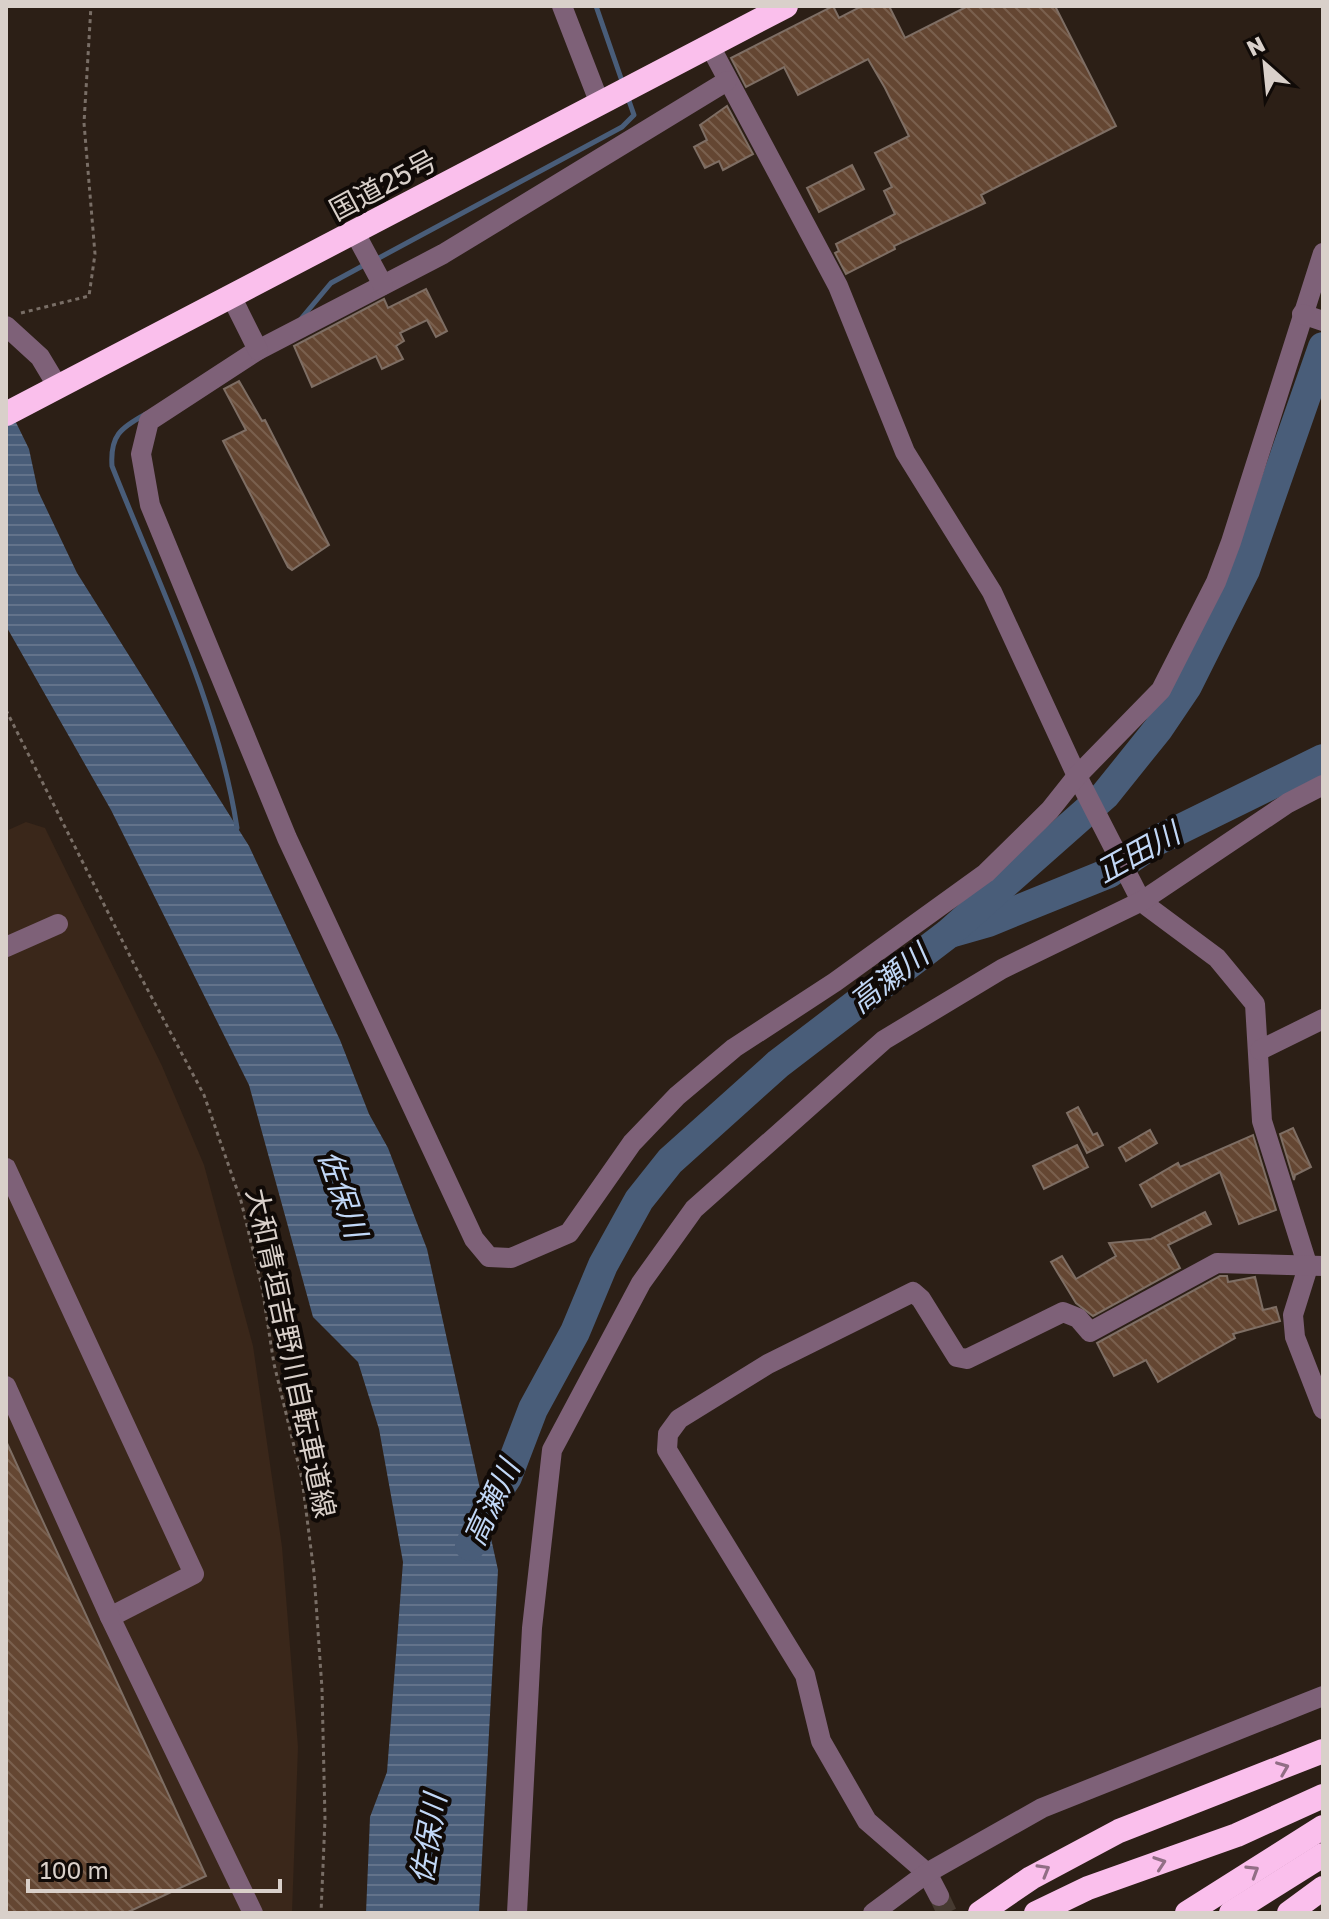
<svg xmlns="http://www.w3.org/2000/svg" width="1329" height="1919" viewBox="0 0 1329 1919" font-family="'Golos Text','Noto Sans JP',sans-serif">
<defs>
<pattern id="water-rules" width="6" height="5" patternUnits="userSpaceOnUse" patternTransform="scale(2)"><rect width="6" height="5" fill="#495d79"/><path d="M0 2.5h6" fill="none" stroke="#63738b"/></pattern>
<pattern id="building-back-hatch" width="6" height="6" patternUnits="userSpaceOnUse" patternTransform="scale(2)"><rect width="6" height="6" fill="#644632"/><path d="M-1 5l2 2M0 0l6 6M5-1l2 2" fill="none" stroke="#7a604e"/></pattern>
</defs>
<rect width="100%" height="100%" fill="#2c1f16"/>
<polygon fill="#3a271a" points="26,822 45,828 162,1066 204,1165 253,1346 282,1547 298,1747 292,1913 6,1913 6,831"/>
<polygon fill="url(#water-rules)" points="6,402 29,449 38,491 77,573 249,846 340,1040 369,1114 388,1148 427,1249 498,1570 479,1913 366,1913 370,1817 387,1772 403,1562 379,1429 358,1362 313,1317 249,1085 111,810 6,626"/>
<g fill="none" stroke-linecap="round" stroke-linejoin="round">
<g stroke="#495d79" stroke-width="5">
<polyline points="596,6 623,84"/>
<polyline points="377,259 622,127 634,115 628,98"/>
<polyline points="300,320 331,283 368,263"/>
<path d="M146,414C120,428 110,436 112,466C158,583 218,703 237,828"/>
</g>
<g stroke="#495d79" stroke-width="30">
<polyline points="953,932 988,922 1109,873 1156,841 1323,759"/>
<polyline points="470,1546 486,1509 507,1477 533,1409 575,1332 603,1265 639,1200 670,1161 778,1064 948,934 1105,795 1158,729 1187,686 1245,570 1323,347"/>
</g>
</g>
<g fill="url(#building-back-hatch)" stroke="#7e6e64" stroke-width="2">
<polygon points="833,6 839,18 862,6 889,6 905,38 968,6 1055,6 1116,126 981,195 985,203 894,246 895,249 846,274 835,253 839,251 836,244 895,214 884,191 892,187 875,153 909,136 885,88 868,59 798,95 784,67 746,87 731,58"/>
<polygon points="727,106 753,154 723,170 719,161 705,168 694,147 707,140 700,125"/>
<polygon points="852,165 864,189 819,212 807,188"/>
<polygon points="426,289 447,331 436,337 427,320 400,333 404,341 396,346 403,359 382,369 376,356 312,387 294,346 384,299 388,308"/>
<polygon points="239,381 262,421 265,420 329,545 292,570 288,567 223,441 246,430 224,389"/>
<polygon points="1078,1107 1093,1135 1097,1133 1103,1145 1087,1153 1067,1113"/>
<polygon points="1293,1128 1311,1167 1295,1175 1294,1180 1280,1134"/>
<polygon points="1150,1130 1157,1143 1126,1161 1119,1148"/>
<polygon points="1253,1135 1276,1210 1239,1224 1220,1172 1152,1207 1140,1185 1178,1163 1180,1167"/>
<polygon points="1077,1145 1088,1167 1044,1189 1033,1166"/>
<polygon points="1205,1212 1211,1224 1168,1245 1180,1268 1093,1316 1076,1303 1051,1262 1062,1256 1076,1279 1116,1256 1109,1243 1151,1239"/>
<polygon points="1220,1276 1227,1276 1228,1282 1255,1277 1263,1310 1276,1307 1280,1321 1233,1334 1235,1338 1158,1382 1146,1360 1114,1376 1097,1343"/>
<polygon points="6,1441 206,1876 126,1913 6,1913"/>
</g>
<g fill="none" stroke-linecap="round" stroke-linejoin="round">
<polyline stroke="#463a31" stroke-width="20" stroke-dasharray="20 10" stroke-linecap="butt" points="939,1896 947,1913"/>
<g stroke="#796e66" stroke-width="3" stroke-dasharray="4 4" stroke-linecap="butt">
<polyline points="21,313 89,296 95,254 84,123 91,6"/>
<polyline points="6,710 136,968 204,1095 241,1201 262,1287 274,1364 302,1479 314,1573 322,1689 325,1819 321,1913"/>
</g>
<g stroke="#7e6178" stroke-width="20">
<polyline points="562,6 600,104"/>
<polyline points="710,46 838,286 905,452 992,592 1077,776 1137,893 1147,906 1217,958 1255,1004 1262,1121 1308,1267 1293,1315 1295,1337 1323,1409"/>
<polyline points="727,81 443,254 258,350 149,421 141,454 150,505 287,838 474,1239 489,1257 511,1258 569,1233 632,1143 677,1096 734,1048 835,982 986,873 1050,810 1077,776 1161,690 1216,582 1231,542 1323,253"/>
<polyline points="355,233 383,285"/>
<polyline points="232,298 258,350"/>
<polyline points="1302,314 1323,321"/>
<polyline points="6,326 40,357 58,387"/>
<polyline points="6,947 58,924"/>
<polyline points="1260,1050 1323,1019"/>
<polyline points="6,1168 194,1574 110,1617"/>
<polyline points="6,1386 110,1617 253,1913"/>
<polyline points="939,1896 927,1873 867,1821 821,1741 805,1675 667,1450 668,1434 679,1419 768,1364 913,1292 921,1299 957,1357 967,1359 1063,1312 1078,1318 1090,1332 1217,1263 1323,1266"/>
<polyline points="517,1913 532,1628 552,1450 641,1283 694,1209 884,1040 1002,969 1142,901 1288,803 1323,785"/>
<polyline points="873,1913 927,1873 1042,1808 1323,1696"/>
</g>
<g stroke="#fabfec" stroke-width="24">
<polyline points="6,414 786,6"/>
<polyline points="980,1913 1031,1878 1119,1831 1323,1751"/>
<polyline points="1036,1913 1088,1888 1237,1835 1323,1796"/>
<polyline points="1187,1913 1323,1827"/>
<polyline points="1231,1913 1323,1855"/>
<polyline points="1289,1913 1323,1888"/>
</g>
</g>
<defs><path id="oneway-chevron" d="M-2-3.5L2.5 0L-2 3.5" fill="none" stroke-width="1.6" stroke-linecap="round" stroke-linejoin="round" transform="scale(2)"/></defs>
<g stroke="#916e85">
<use href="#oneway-chevron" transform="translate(1283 1768) rotate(-22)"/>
<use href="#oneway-chevron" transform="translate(1160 1863) rotate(-19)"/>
<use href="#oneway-chevron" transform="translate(1044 1870) rotate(-30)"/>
<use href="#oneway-chevron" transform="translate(1253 1871) rotate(-32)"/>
</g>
<g text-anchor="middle" stroke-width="8" stroke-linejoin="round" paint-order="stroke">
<g font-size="28" fill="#d9d0ca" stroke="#100a07">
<text transform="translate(383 185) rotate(-28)" y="10">国道25号</text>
<text transform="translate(291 1353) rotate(78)" y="10">大和青垣吉野川自転車道線</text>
</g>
<g font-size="30" font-style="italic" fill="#c1d7f6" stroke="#100a07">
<text transform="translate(1138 853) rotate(-29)" y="10">正田川</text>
<text transform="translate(889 979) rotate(-38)" y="10">高瀬川</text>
<text transform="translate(342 1194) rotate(71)" y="10">佐保川</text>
<text transform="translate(492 1503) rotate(-65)" y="10">高瀬川</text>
<text transform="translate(429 1839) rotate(-81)" y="10">佐保川</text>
</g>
</g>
<rect width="1329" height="1919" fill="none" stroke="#d9d0ca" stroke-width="16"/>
<g transform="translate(1265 64) rotate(333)" stroke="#100a07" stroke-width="6" paint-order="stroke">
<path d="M0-6L14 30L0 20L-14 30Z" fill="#d9d0ca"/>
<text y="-12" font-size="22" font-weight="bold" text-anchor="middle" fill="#d9d0ca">N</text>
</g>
<path d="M28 1879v12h252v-12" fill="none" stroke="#d9d0ca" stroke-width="4"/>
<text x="40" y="1879" font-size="24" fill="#d9d0ca" stroke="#100a07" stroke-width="6" paint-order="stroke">100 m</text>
</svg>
